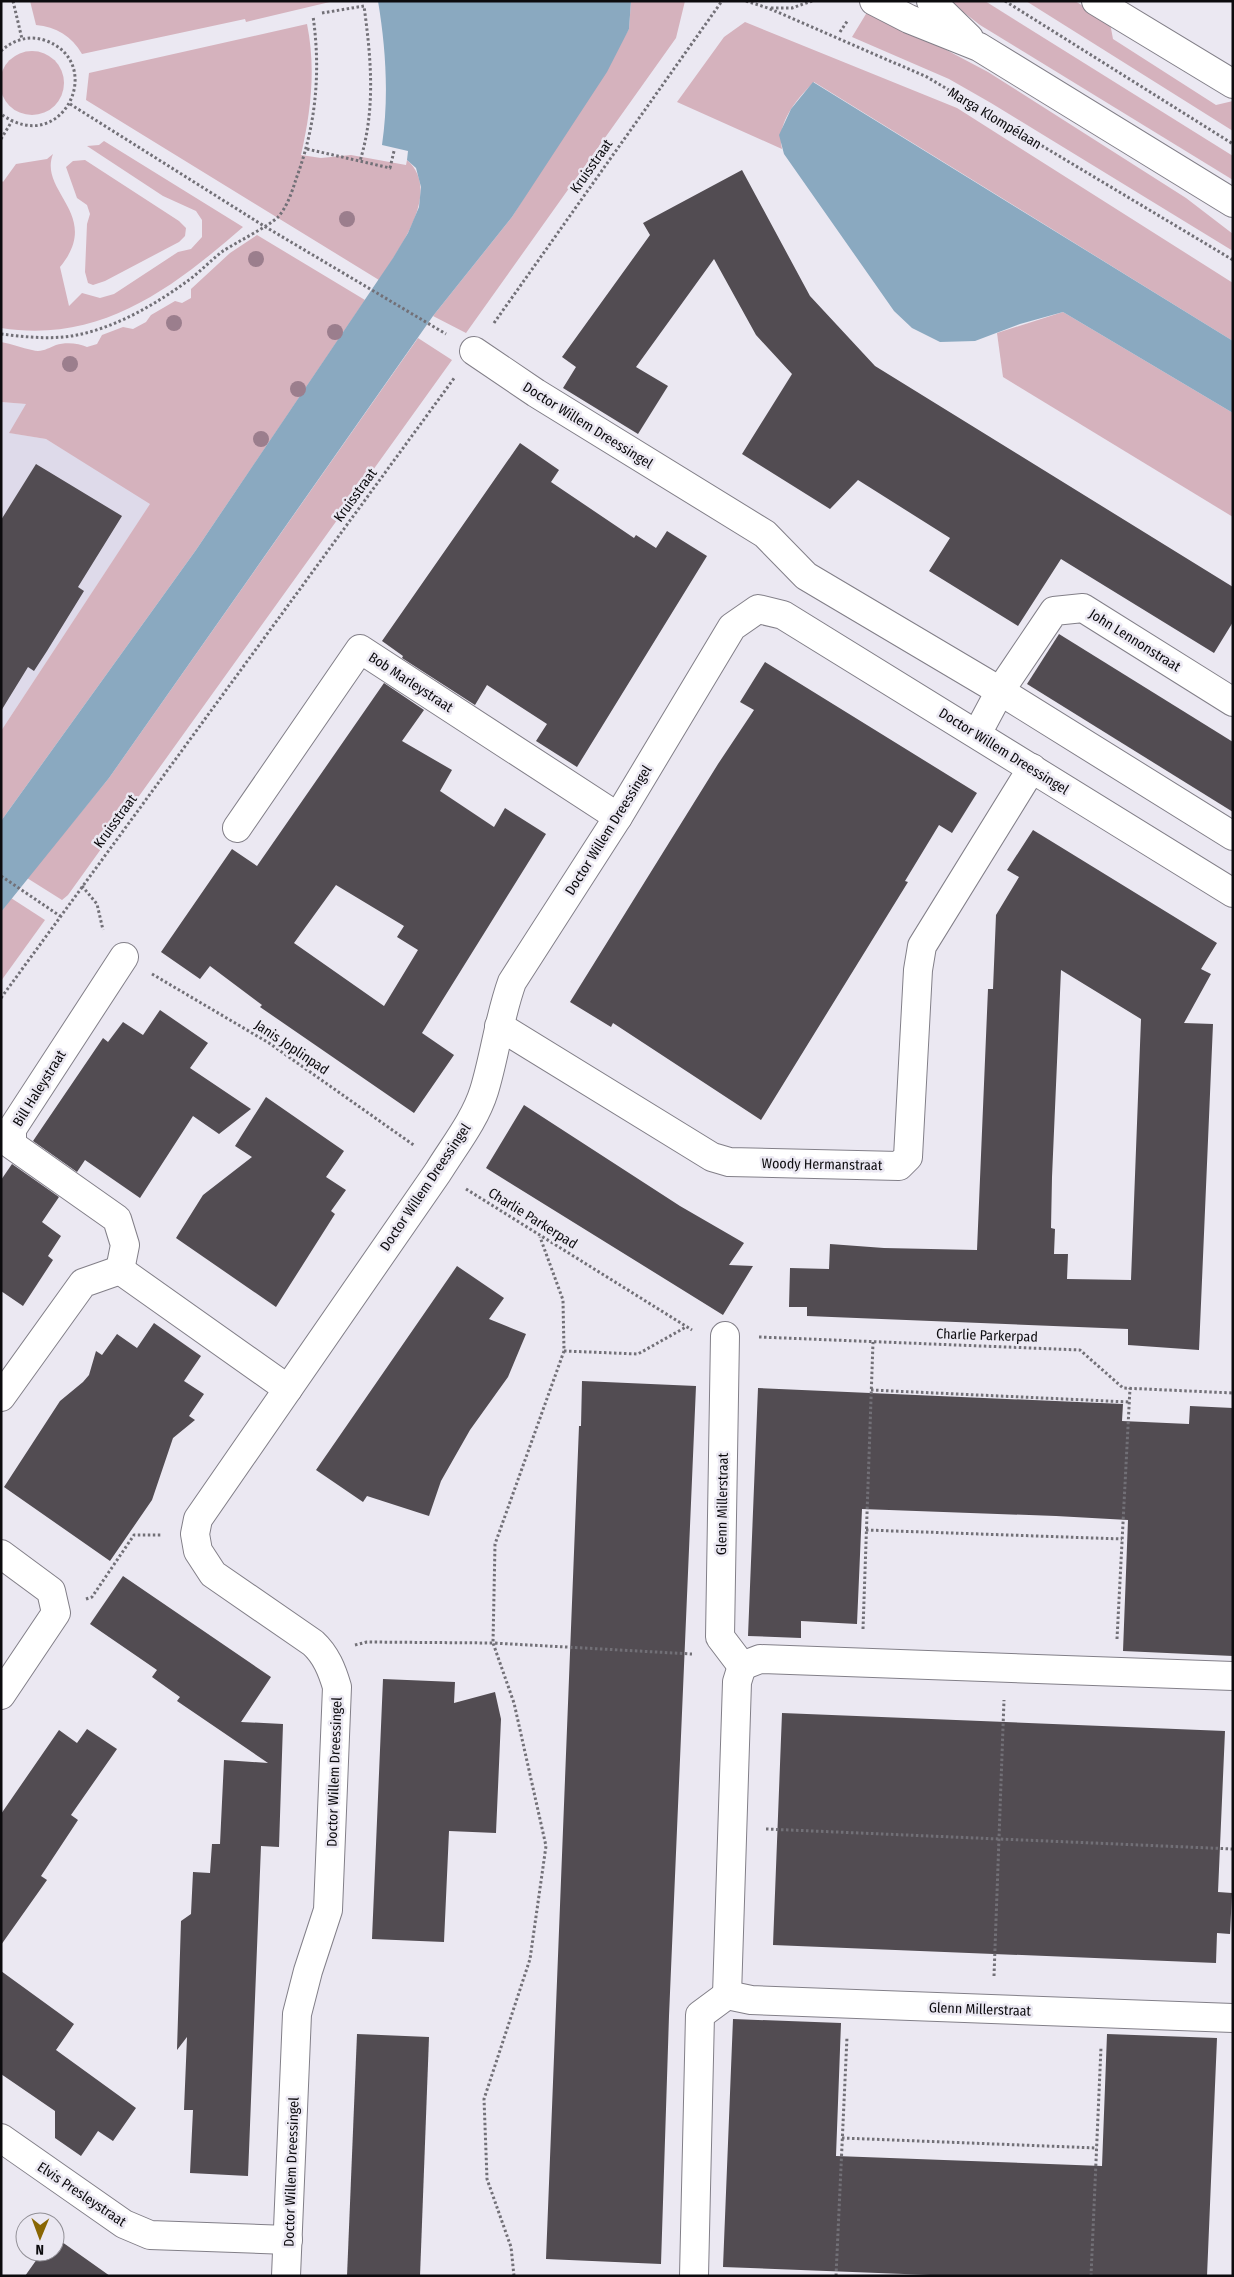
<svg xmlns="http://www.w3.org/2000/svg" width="1234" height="2277" viewBox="0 0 1234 2277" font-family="'Fira Sans Condensed',sans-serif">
<rect width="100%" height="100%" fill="#ebe8f2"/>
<polygon fill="#dedaea" points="1,402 27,404 10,433 46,439 151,503 1,731"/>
<g fill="#d5b2bd">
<path d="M30,1H334L246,22L245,19L82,54C72,36 56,27 36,25Z"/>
<polygon points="631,1 685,1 676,38 466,333 433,316 512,217 629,29"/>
<polygon points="949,1 985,1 1233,156 1233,180 980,25"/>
<polygon points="1026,1 1075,1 1110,23 1113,39 1216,105 1233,101 1233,131"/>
<polygon points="869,9 988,72 1186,198 1233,234 1233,251 991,103 949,79 852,37"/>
<path d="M745,22L957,108L1233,283V341L814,82C796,100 776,123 782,149L677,102L724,37Z"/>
<path d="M307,24C316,68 311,111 301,155L321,158L351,155L406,165L407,160C443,192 398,250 379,280L86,100L89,73Z"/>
<circle cx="32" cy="83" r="32"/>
<path d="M104,141L243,227C173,288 100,344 1,328V180L3,182L16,164L47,159L53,154C38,192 103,215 60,267L69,306L82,293L100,298L114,294L178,252L191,249L202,237V220L196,211L163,196L87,146L99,145Z"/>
<polygon points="85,160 179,221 186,228 185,236 179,242 105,281 93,285 88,283 85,272 87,224 90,214 87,205 77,198 66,167 73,161"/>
<path d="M257,235L365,300L196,550L1,821V731L150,504L46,439L9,433L26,404L1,402V342C12,344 22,348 32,350C42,353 48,348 56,345C65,342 79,343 87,347L97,344L102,335L123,327L133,329L146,322L151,315L175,301L182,303L191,298V289L230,253Z"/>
<polygon points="1063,312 1233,413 1233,517 1003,377 997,333"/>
<polygon points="418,338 452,360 68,895 62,900 27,878 109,778"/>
<polygon points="11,898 45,920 1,981 1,912"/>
</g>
<g fill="#8aa9c0">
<path d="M378,1H631L629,29L607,72L512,217L433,316L109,778L1,912V821L196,550L393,258L408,233L419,207L421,187L416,168L407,160L408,151L382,145C389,97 386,49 378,1Z"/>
<polygon points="813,82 1233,341 1233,413 1063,312 1020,324 975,341 940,342 912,328 894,311 784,154 779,135 791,109"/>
</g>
<g fill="#524c52" fill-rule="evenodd">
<polygon points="742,170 810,296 875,366 1233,587 1233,622 1214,653 1061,559 1018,626 929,571 950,538 858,480 830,509 742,454 792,374 756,335 714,259 636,367 668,386 638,434 563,388 576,367 562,357 650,235 643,223"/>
<polygon points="520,443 559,470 551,482 634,538 636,535 656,548 667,531 707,556 577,767 536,741 547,724 487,685 475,705 402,658 403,656 382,641"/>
<polygon points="36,464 122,516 78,587 84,591 47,651 34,671 28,667 1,711 1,520"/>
<polygon points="1059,634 1233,742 1233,812 1027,684"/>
<polygon points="765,662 977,793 952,833 939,825 905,881 908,882 761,1120 613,1023 611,1027 570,1002 718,764 754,710 740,702"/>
<path d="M384,683L424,710L402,741L452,770L440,791L494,827L505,808L546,834L422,1033L454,1055L414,1113L260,1007L262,1005L210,966L200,979L161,952L232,849L257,866ZM336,885L404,926L397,937L418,950L384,1006L294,943Z"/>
<path d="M1033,830L1217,943L1201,969L1211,974L1184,1023L1213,1024L1199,1350L1128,1345V1329L807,1316V1307H789L790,1268L829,1269L830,1244L884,1248L977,1250L988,989H993L996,915L1019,877L1007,870ZM1061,970L1141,1019L1131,1280L1067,1279L1068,1254H1054L1055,1229L1051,1228L1052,1177Z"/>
<polygon points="160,1010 208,1043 190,1068 251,1109 219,1134 193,1116 140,1198 85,1160 77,1172 33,1141 103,1038 108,1042 123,1022 143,1035"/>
<polygon points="266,1097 344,1151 326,1177 346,1190 331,1211 335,1214 276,1307 176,1238 203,1195 252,1157 235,1146"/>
<polygon points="524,1105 680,1206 744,1243 729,1265 753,1266 723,1315 486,1168"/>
<polygon points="12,1164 59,1197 42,1222 61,1236 48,1256 53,1260 23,1306 1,1291 1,1180"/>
<polygon points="457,1266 504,1298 489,1319 526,1334 508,1377 470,1430 441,1481 429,1516 367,1496 363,1502 316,1470"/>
<polygon points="154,1323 201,1356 184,1381 204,1394 189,1416 195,1420 173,1438 152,1500 110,1561 4,1487 60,1401 83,1382 89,1375 96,1351 102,1355 117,1334 137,1348"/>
<polygon points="582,1381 696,1386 669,2016 661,2264 546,2259 579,1426 581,1426"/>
<polygon points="758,1388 1123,1404 1122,1421 1189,1424 1190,1406 1233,1408 1233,1656 1123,1651 1128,1520 1056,1516 862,1509 857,1624 801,1621 801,1638 748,1636"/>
<polygon points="123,1576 271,1677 241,1722 283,1724 279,1847 261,1846 248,2176 190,2173 193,2110 184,2110 187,2037 177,2050 181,1921 191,1914 193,1872 210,1873 212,1844 220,1844 224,1760 268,1763 177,1701 180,1697 152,1677 157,1670 90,1624"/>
<polygon points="383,1679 455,1682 454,1703 495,1692 501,1719 496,1833 449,1831 444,1942 372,1939"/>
<polygon points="782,1713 1225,1731 1218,1892 1232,1893 1230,1934 1217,1933 1216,1963 773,1945"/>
<polygon points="87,1729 117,1749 71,1815 78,1820 41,1876 47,1880 1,1945 1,1814 59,1730 77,1743"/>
<polygon points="1,1971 74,2024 56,2050 136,2108 113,2141 98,2131 81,2156 55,2138 55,2111 1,2074"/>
<polygon points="733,2019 841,2023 836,2156 1102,2166 1107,2034 1217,2038 1207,2276 956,2276 723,2267"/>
<polygon points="357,2034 429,2037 420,2276 347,2276"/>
<polygon points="55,2237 110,2276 25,2276 42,2252 55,2252"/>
</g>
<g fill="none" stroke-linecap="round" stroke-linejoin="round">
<defs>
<g id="minor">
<polyline points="1096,1 1233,84"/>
<polyline points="474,351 536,393 765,534 806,576 1000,691 1233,836"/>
<polyline points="977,734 1000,691 1054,611 1083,608 1233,702"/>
<polyline points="237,828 360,649 618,817"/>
<polyline points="499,1026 712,1157 729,1162 899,1166 908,1157 918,970 922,946 1032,768"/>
<polyline points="120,1270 125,1245 117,1219 12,1145 12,1129 124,957"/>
<polyline points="120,1270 288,1389"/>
<polyline points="725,1336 720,1637 742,1666"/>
<polyline points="1,1397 83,1283 120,1270"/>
<polyline points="1,1554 51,1591 56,1613 1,1695"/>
<polyline points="742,1666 760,1659 1233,1676"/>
<polyline points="727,1995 751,2000 1233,2018"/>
<polyline points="727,1995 737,1682 742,1666"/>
<polyline points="1,2138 124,2224 150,2235 288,2240"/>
<path d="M286,2276L297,2014L308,1971L328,1910L337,1687C332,1670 326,1655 313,1643L213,1574L198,1551L195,1534L198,1519L438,1172C454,1146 475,1120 484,1091C495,1055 499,1018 512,982L618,817L732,627L758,609L783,615L1233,893"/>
<polyline points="694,2276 700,2015 727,1995"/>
</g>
<g id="tertiary">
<polyline points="874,1 909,19 979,47 1233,203"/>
<polyline points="931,1 969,38"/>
</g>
</defs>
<use href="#minor" stroke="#827f88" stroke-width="30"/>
<use href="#tertiary" stroke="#827f88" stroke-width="30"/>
<g stroke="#727077" stroke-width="3" stroke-dasharray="2.5 2.5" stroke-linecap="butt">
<polyline points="13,1 22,39"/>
<polyline points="746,1 768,8 927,77 1233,260"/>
<polyline points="1005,1 1233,144"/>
<polyline points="771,8 792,8 812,1"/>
<path d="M322,13L364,6C371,58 376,109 360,161"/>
<polyline points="840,32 848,20"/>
<path d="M1,51C13,40 29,35 44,40C108,61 63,159 1,114"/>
<polyline points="70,104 264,226 446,334"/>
<polyline points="1,139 12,121"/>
<polyline points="307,149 390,168 394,151"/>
<polyline points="494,323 722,1"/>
<path d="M1,334C26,337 52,340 77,335C117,327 156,304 189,280C201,271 211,260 223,251C237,242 269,226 278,217C287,207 292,192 296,179C316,126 321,72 313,16"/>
<polyline points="1,876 60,916"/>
<polyline points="82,886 97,904 103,930"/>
<polyline points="152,974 269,1043 415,1146"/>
<polyline points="1,998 455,377"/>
<polyline points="466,1189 692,1330"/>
<polyline points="759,1337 1080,1350 1123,1388 1233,1393"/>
<polyline points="564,1351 638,1354 686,1327"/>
<polyline points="871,1390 1129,1402"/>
<polyline points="866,1530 1122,1539"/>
<polyline points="86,1599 92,1597 134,1535 162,1535"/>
<polyline points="863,1629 873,1342"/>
<polyline points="1117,1639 1130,1388"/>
<polyline points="355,1645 367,1642 493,1643 495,1544 564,1351 563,1300 540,1237"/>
<polyline points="766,1829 1233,1849"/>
<polyline points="994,1976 1004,1700"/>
<polyline points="842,2138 1097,2148"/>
<polyline points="514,2276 511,2247 487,2179 484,2099 530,1959 546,1846 514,1703 493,1643 692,1654"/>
<polyline points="836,2276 847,2037"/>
<polyline points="1091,2276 1101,2047"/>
</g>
<use href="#minor" stroke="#fff" stroke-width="28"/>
<use href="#tertiary" stroke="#fff" stroke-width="28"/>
</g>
<g fill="#9b7e8d">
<circle cx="347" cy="219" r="8"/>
<circle cx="256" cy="259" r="8"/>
<circle cx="174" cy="323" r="8"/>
<circle cx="335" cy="332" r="8"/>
<circle cx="70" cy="364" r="8"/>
<circle cx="298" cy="389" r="8"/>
<circle cx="261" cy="439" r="8"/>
</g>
<g text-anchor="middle" stroke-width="5" stroke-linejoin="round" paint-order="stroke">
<g font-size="14" fill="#0c0b0e" stroke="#ebe8f2">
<text transform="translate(995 118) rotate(31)" y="5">Marga Klompélaan</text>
<text transform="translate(591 166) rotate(-55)" y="5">Kruisstraat</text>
<text transform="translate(588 425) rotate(32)" y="5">Doctor Willem Dreessingel</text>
<text transform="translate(355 495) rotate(-54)" y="5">Kruisstraat</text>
<text transform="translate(1135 640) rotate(32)" y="5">John Lennonstraat</text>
<text transform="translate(411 682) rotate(33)" y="5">Bob Marleystraat</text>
<text transform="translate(1004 751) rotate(32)" y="5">Doctor Willem Dreessingel</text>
<text transform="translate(115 821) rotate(-54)" y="5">Kruisstraat</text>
<text transform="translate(608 830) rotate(-58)" y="5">Doctor Willem Dreessingel</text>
<text transform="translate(292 1047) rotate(34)" y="5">Janis Joplinpad</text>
<text transform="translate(39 1088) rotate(-58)" y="5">Bill Haleystraat</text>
<text transform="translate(822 1164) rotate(1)" y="5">Woody Hermanstraat</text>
<text transform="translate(425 1187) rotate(-56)" y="5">Doctor Willem Dreessingel</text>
<text transform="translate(533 1218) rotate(32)" y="5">Charlie Parkerpad</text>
<text transform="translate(987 1335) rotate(2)" y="5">Charlie Parkerpad</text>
<text transform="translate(722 1504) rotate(-89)" y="5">Glenn Millerstraat</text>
<text transform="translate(334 1772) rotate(-88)" y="5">Doctor Willem Dreessingel</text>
<text transform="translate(980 2009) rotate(2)" y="5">Glenn Millerstraat</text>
<text transform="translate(291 2172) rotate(-88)" y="5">Doctor Willem Dreessingel</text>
<text transform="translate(82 2194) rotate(34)" y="5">Elvis Presleystraat</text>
</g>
</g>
<rect width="1234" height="2277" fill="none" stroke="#0c0b0e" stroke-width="5"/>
<g transform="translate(40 2237) rotate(181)"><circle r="24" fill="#ebe8f2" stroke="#929097"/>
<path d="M0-4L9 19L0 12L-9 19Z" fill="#896603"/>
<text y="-8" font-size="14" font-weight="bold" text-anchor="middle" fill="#0c0b0e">N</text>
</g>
</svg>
